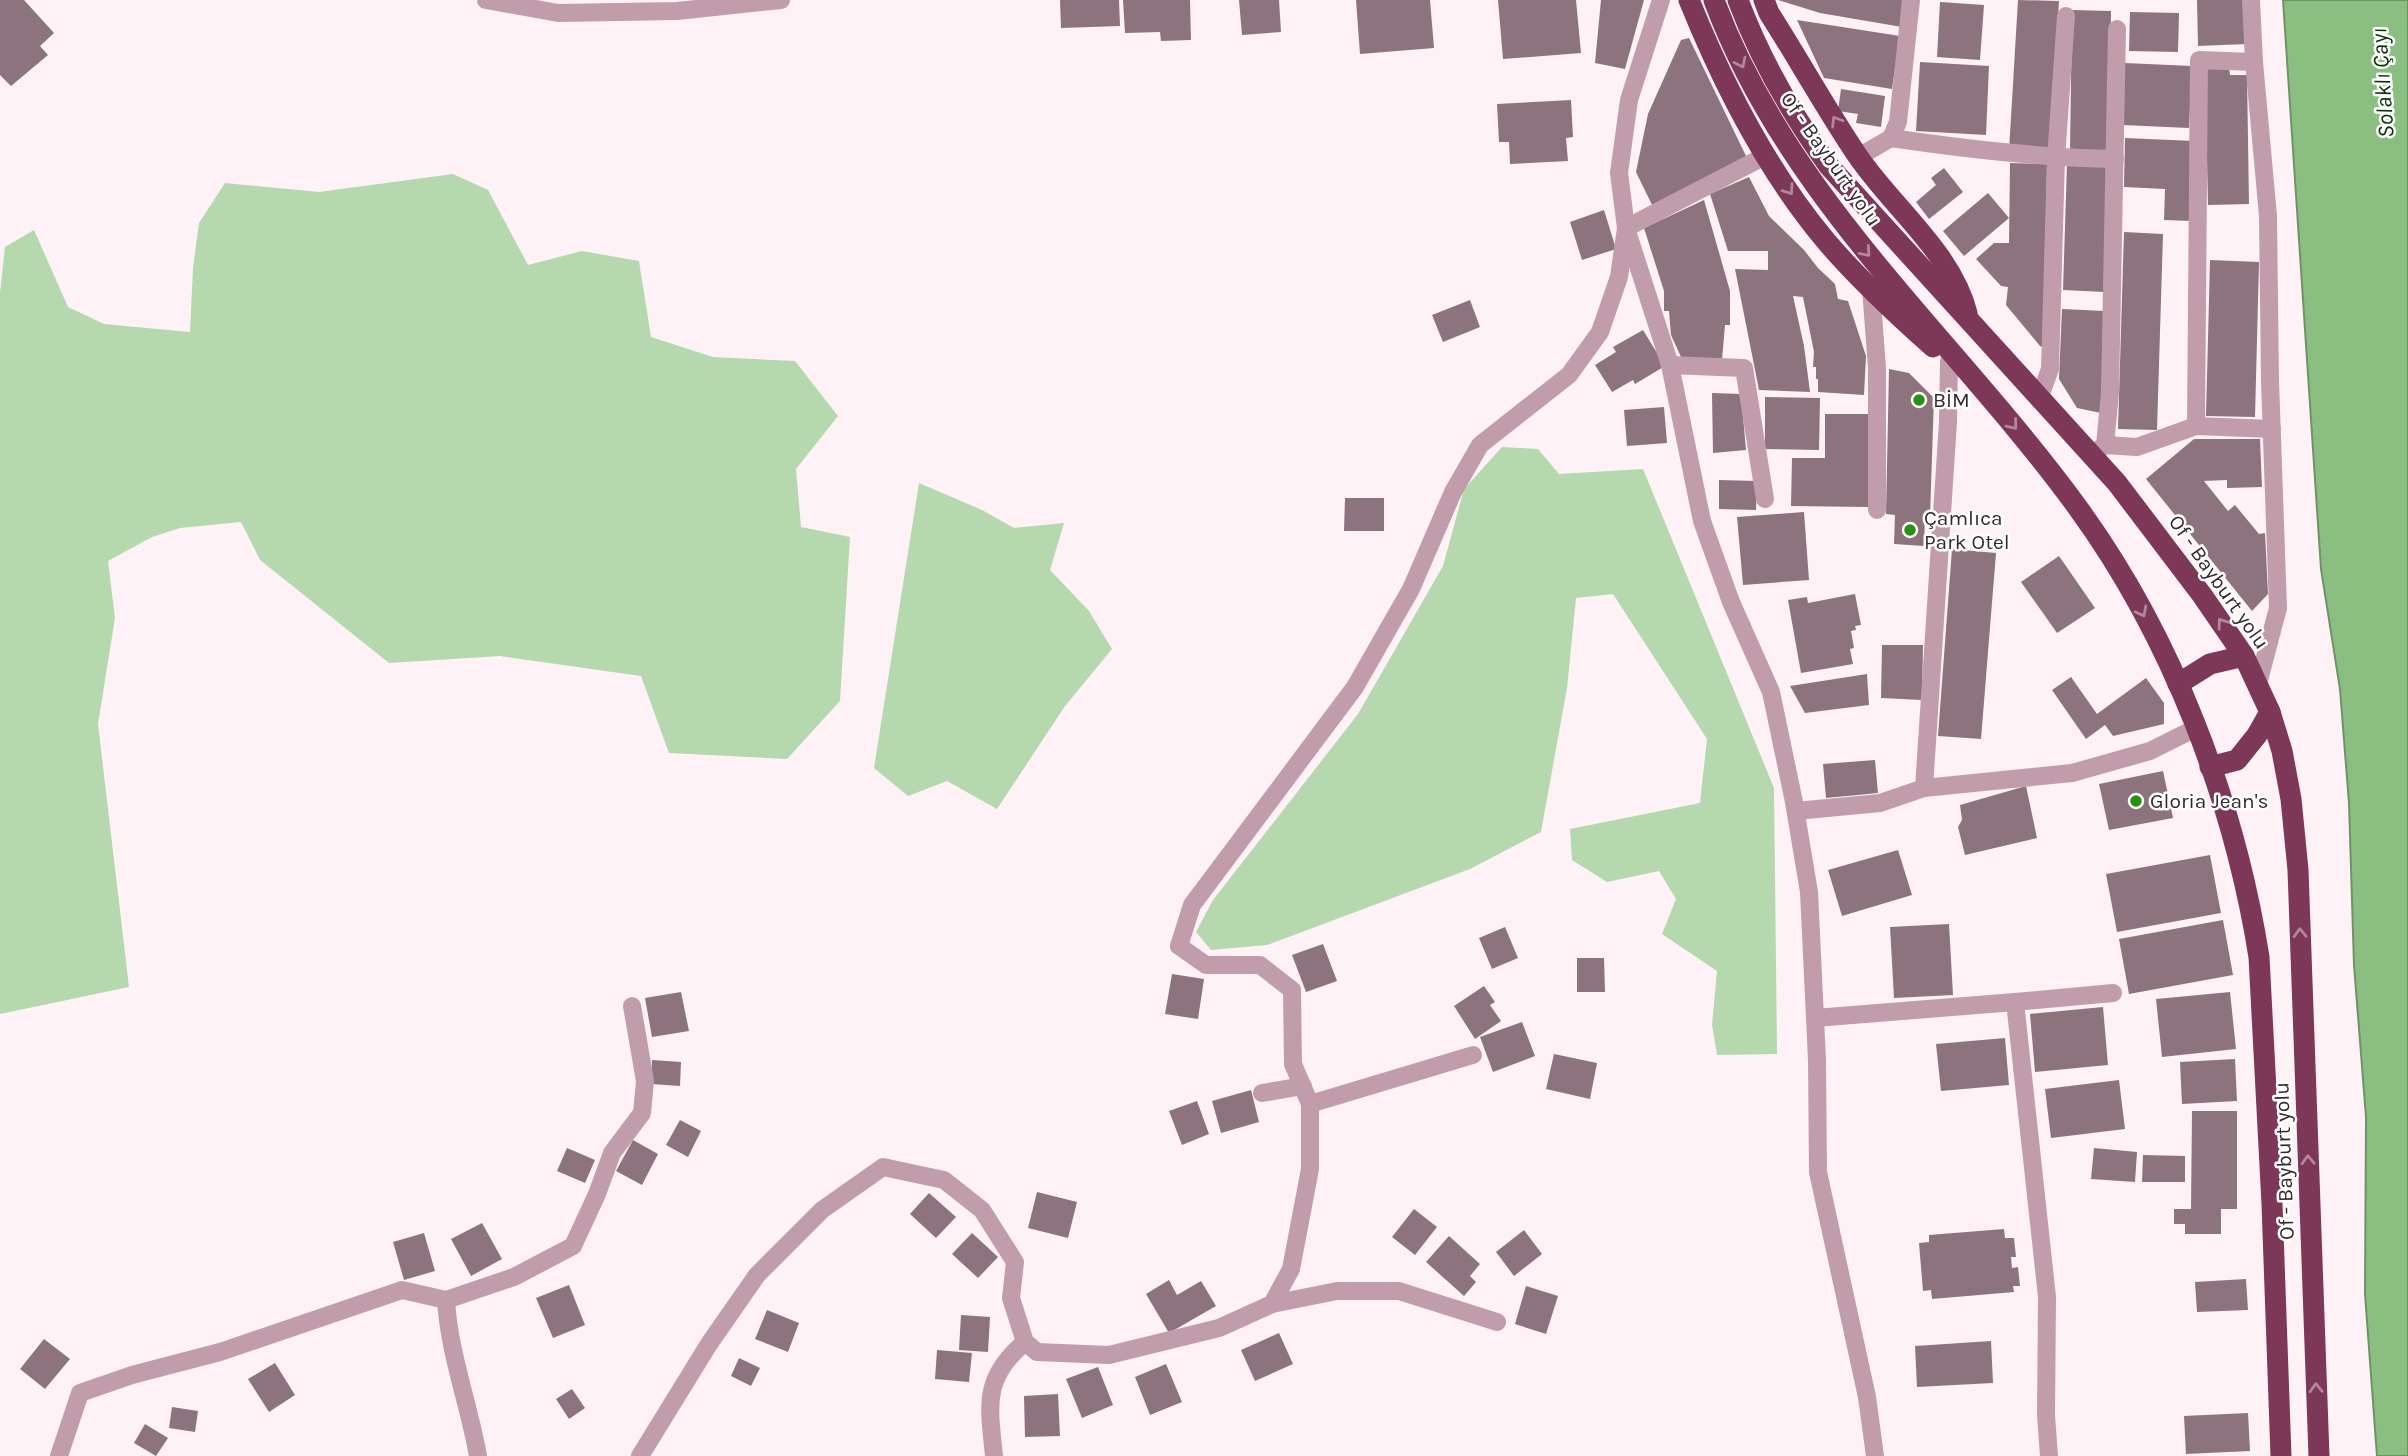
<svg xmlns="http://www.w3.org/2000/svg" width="2408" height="1456" viewBox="0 0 2408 1456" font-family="Karla,sans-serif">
<rect width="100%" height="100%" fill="#fef2f6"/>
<g fill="#b5d8af">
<polygon points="453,174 488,190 528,265 582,251 639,261 651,337 713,357 795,361 838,416 796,469 801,527 850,537 840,701 787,759 669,753 641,676 500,656 389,663 260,560 241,522 180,528 152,537 108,561 115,618 98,724 129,987 0,1014 0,293 5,247 34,230 68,307 104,324 190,332 193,268 199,223 225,183 319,192"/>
<polygon points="1502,447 1538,449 1559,474 1643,469 1774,788 1777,1054 1717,1055 1712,1025 1717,971 1662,934 1676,899 1659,871 1607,882 1572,860 1570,829 1700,803 1707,739 1613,594 1576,598 1567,688 1541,832 1470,869 1267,945 1211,950 1196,932 1213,900 1358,714 1443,566 1464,489"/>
<polygon points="919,483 982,510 1014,528 1064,523 1050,570 1089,611 1112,649 1065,706 997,809 947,781 908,796 874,768"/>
</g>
<polygon fill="#8abf81" stroke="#709268" stroke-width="2" points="2283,0 2408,0 2408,1456 2377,1456 2365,1294 2366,1117 2354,965 2349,803 2340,689 2321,569"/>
<g fill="#8d737d">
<polygon points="0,0 24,0 54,33 40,46 48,55 11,86 0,75"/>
<polygon points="1060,0 1119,0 1120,26 1061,28"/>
<polygon points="1123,0 1190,0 1191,40 1161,41 1160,32 1125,33"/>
<polygon points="1239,0 1279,0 1281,32 1242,35"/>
<polygon points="1356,0 1430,0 1434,48 1360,54"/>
<polygon points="1498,0 1576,0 1581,53 1503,59"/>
<polygon points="1601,0 1644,0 1625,69 1595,63"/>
<polygon points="1778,0 1907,0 1902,27 1820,13"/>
<polygon points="2018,0 2059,1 2050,153 2009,151"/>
<polygon points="2197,0 2246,0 2247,44 2198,46"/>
<polygon points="1940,2 1984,5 1980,60 1937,57"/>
<polygon points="2072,10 2111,11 2109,152 2070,151"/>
<polygon points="2130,12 2179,13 2178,52 2129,51"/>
<polygon points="1797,20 1900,36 1892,89 1824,78"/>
<polygon points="1689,38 1747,158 1653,207 1636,172 1648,114 1681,40"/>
<polygon points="1920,62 1989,66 1986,135 1916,131"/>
<polygon points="2125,63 2192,66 2189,128 2123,125"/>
<polygon points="2229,67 2230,75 2247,75 2249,204 2208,205 2205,68"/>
<polygon points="1841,89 1885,96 1881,127 1856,123 1858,114 1838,111"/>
<polygon points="1571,100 1573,137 1566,138 1568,161 1510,164 1509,142 1499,142 1497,104"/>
<polygon points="2125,138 2194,141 2191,221 2164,220 2165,189 2124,187"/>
<polygon points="2010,163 2047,164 2045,348 2040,346 2006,305 2008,287 2001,286 1976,259 1994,243 2009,243"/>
<polygon points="2067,164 2108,165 2104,292 2063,290"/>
<polygon points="1944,168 1963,192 1929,219 1916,202 1936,185 1931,178"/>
<polygon points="1749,177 1769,216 1804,250 1818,268 1835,284 1838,299 1848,301 1866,356 1864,395 1818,392 1818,379 1816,379 1816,367 1813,367 1814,352 1803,297 1793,296 1804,346 1810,392 1759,390 1735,269 1768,270 1768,251 1728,251 1710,194"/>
<polygon points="1988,193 2009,218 1964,256 1943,231"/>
<polygon points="1704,200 1730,291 1730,325 1725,325 1722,360 1681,357 1671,335 1669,311 1664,311 1664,291 1644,228"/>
<polygon points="1604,210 1616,249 1582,260 1570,222"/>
<polygon points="2124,232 2163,234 2157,430 2118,429"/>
<polygon points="2210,260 2259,262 2255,417 2206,416"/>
<polygon points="1470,300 1480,327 1443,342 1432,315"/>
<polygon points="2062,309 2104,311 2101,413 2077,408 2059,379"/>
<polygon points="1643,330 1665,366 1635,384 1633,380 1612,392 1595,365 1616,352 1613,347"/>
<polygon points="1889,369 1909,373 1934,398 1930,517 1925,516 1924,546 1894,544 1895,515 1886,514"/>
<polygon points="1712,393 1741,394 1746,450 1713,453"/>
<polygon points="1765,397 1820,398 1819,450 1765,449"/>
<polygon points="1664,407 1667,443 1627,446 1624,410"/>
<polygon points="1825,414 1869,414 1868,507 1791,506 1792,458 1825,458"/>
<polygon points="2194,439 2260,439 2262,487 2227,488 2227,480 2204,481 2228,511 2235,505 2259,534 2265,533 2268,594 2252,611 2146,479"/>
<polygon points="1719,480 1757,481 1756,510 1719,509"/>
<polygon points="1345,498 1384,498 1384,531 1344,531"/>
<polygon points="1804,512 1809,580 1743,585 1737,517"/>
<polygon points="1952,549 1996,553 1981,739 1938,736"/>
<polygon points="2059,556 2095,608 2057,633 2021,582"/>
<polygon points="1855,594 1861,625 1855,626 1856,630 1851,631 1854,648 1850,649 1853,664 1801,673 1788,600 1807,597 1808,603"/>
<polygon points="1882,645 1923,645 1922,700 1881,698"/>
<polygon points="1867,674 1869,705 1805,713 1790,686"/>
<polygon points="2071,677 2097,714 2146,678 2164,703 2164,724 2113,736 2105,725 2086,739 2052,690"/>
<polygon points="1875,760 1878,793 1826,798 1823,764"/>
<polygon points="2163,771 2173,818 2109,830 2099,784"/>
<polygon points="2026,786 2037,838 1965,855 1958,827 1962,820 1960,805"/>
<polygon points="1898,850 1912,895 1842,916 1828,870"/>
<polygon points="2210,855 2221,913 2117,932 2106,874"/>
<polygon points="2223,920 2233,975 2129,994 2119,939"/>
<polygon points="1949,924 1953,995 1894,998 1890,927"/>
<polygon points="1505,927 1518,958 1492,969 1479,938"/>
<polygon points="1323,944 1337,981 1306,992 1292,955"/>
<polygon points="1577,958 1604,958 1605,992 1577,992"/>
<polygon points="1172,974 1204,979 1198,1019 1165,1014"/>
<polygon points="1484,986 1495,1002 1490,1005 1501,1021 1475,1039 1454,1006"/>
<polygon points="681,992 689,1031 652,1037 645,998"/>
<polygon points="2230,992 2236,1049 2162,1057 2156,999"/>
<polygon points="2103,1007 2108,1065 2035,1072 2030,1014"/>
<polygon points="1522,1022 1535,1056 1493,1072 1480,1037"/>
<polygon points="2005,1038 2009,1085 1941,1091 1936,1044"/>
<polygon points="1554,1054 1597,1063 1590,1099 1546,1089"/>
<polygon points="2235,1059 2237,1101 2182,1104 2180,1062"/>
<polygon points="652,1060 681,1062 680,1086 651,1084"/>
<polygon points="2119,1080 2125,1129 2051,1138 2045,1089"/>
<polygon points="1251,1090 1259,1122 1221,1133 1212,1101"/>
<polygon points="1197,1101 1209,1134 1182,1145 1169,1111"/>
<polygon points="2192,1111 2237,1111 2237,1209 2221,1209 2221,1234 2185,1234 2185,1224 2174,1224 2174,1209 2191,1209"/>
<polygon points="680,1120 701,1131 688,1157 666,1145"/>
<polygon points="633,1140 658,1154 642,1185 616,1171"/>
<polygon points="567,1148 595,1160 585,1183 557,1171"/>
<polygon points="2094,1148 2137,1152 2135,1182 2091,1179"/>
<polygon points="2143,1155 2185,1156 2185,1182 2142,1182"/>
<polygon points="1037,1192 1077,1202 1068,1238 1028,1228"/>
<polygon points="929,1193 956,1217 936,1238 910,1214"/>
<polygon points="1414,1209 1437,1227 1415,1255 1392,1237"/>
<polygon points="482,1223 502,1259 471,1276 451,1239"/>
<polygon points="2004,1229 2005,1238 2014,1238 2016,1257 2011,1257 2012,1268 2018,1267 2020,1286 2013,1286 2014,1292 1932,1299 1931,1290 1923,1291 1919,1243 1929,1242 1929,1235"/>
<polygon points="1524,1230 1542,1254 1514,1276 1496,1252"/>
<polygon points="424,1233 435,1271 404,1280 393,1242"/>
<polygon points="972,1233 998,1257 978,1278 952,1254"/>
<polygon points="1449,1236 1480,1264 1470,1276 1476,1282 1464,1296 1426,1262"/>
<polygon points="2246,1279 2248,1310 2197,1312 2195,1282"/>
<polygon points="1169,1280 1177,1295 1201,1281 1216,1306 1169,1333 1146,1294"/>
<polygon points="569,1285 585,1325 553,1338 536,1298"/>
<polygon points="1526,1286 1558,1296 1546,1334 1515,1324"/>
<polygon points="767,1310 799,1323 788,1352 755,1339"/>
<polygon points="961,1315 990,1317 988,1352 959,1350"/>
<polygon points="1279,1333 1293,1364 1255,1381 1241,1350"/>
<polygon points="44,1339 70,1359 45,1389 20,1369"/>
<polygon points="1991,1341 1993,1383 1917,1387 1915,1346"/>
<polygon points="937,1350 972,1353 969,1382 935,1379"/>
<polygon points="739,1358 760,1368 751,1386 731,1376"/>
<polygon points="275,1363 295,1395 269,1412 248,1379"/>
<polygon points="1166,1364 1182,1402 1150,1415 1135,1377"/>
<polygon points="1098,1367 1113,1405 1082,1418 1066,1379"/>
<polygon points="572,1389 585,1408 569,1419 556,1399"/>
<polygon points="1058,1394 1060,1436 1025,1437 1024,1396"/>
<polygon points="172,1407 198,1411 195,1432 169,1428"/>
<polygon points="2248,1413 2250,1451 2186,1454 2184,1416"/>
<polygon points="145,1424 168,1438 156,1456 134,1443"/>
</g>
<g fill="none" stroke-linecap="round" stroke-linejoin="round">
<g stroke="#c19dab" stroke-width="18">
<polyline points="486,0 558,13 677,11 781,0"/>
<polyline points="2251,0 2254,62 2268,216 2270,381 2278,608 2258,684"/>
<path d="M1891,138C1966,149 2040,158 2115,159"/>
<polyline points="1767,155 1626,228 1670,365 1702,521 1731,602 1771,692 1794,802 1809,892 1817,1060 1818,1172 1867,1397 1875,1456"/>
<polyline points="1858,157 1891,138 1898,122 1911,0"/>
<polyline points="1871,288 1877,368 1877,510"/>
<polyline points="1670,365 1744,368 1765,499"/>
<polyline points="2039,399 2050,369 2056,158 2066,16"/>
<polyline points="2196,426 2272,429"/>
<polyline points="2105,445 2137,447 2196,426 2199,60 2254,62"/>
<polyline points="2097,451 2105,445 2110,393 2117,29"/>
<polyline points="1924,788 1948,422 1949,361"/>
<polyline points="1796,811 1880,803 1924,788 2072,773 2150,751 2196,728"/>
<polyline points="2015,1002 2113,993"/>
<polyline points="1815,1018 2015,1002 2047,1297 2046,1415 2049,1456"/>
<polyline points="1262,1093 1303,1086"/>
<polyline points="1310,1104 1473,1055"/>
<polyline points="446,1300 514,1277 573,1246 597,1194 612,1153 642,1113 645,1081 632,1006"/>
<polyline points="1272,1304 1337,1291 1399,1291 1497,1322"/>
<path d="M59,1456L80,1393L132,1375L220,1352L402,1290L446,1300C449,1353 469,1404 478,1456"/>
<polyline points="640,1456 709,1344 757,1275 822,1210 883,1167 944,1180 982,1210 1015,1262 1011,1298 1025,1342 1037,1352 1109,1355 1219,1328 1272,1304 1291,1269 1310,1169 1310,1104 1293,1064 1292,990 1260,965 1206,965 1179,946 1192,905 1355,687 1411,589 1453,492 1480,445 1569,375 1600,332 1619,277 1626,228 1619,173 1629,100 1661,0"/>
<path d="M994,1456C989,1406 982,1378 1025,1342"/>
</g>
<g stroke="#7d3757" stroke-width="21">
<path d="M1689,0C1723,84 1767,171 1826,241C1858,279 1896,314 1933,347"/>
<path d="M1714,0C1788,200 1955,339 2078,508C2172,637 2234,800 2259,957L2272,1204L2281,1456"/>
<path d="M1738,0C1760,59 1793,116 1829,166L2117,483L2202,595L2244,656L2270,712L2282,751L2291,799L2298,870L2319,1456"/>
<path d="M1764,0L1769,13C1799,60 1826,109 1857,155C1892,207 1951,251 1967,313"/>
<polyline points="2178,684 2210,664 2244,656"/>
<polyline points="2210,767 2237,760 2257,735 2270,712"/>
</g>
</g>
<defs><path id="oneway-chevron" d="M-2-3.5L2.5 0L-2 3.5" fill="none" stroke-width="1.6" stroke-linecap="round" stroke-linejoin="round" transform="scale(1.75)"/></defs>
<g stroke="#b1879a">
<use href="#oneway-chevron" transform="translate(1741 63) rotate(64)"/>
<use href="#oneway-chevron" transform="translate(1836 121) rotate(-122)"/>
<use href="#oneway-chevron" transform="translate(1789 190) rotate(55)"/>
<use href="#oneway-chevron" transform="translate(1866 252) rotate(49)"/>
<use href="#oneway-chevron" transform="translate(2013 425) rotate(51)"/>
<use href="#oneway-chevron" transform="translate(2142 612) rotate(62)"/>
<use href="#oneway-chevron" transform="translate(2222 623) rotate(-125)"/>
<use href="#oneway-chevron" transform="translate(2300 933) rotate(-92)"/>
<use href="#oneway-chevron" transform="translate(2308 1160) rotate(-92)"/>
<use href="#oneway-chevron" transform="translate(2316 1388) rotate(-92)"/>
</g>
<g fill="#2a900f" stroke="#fff" stroke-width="2.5">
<circle cx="1919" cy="400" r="7"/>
<circle cx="1910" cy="530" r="7"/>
<circle cx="2136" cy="801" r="7"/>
</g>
<g text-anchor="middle" stroke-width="5" stroke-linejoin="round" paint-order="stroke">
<g font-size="21" fill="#34292d" stroke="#fff">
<text transform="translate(1831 159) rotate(55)" y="7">Of - Bayburt yolu</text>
<text transform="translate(2219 582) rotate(55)" y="7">Of - Bayburt yolu</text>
<text transform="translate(2284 1161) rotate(-92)" y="7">Of - Bayburt yolu</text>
</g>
<g font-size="21" fill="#34292d" stroke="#fff" text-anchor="start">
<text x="1933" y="407">BİM</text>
<text x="1924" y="525">Çamlıca<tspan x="1924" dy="24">Park Otel</tspan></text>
<text x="2150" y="808">Gloria Jean's</text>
</g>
<g font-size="23" font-style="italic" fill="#0e3207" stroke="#fff">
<text transform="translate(2382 83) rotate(-94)" y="8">Solaklı Çayı</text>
</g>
</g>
</svg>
